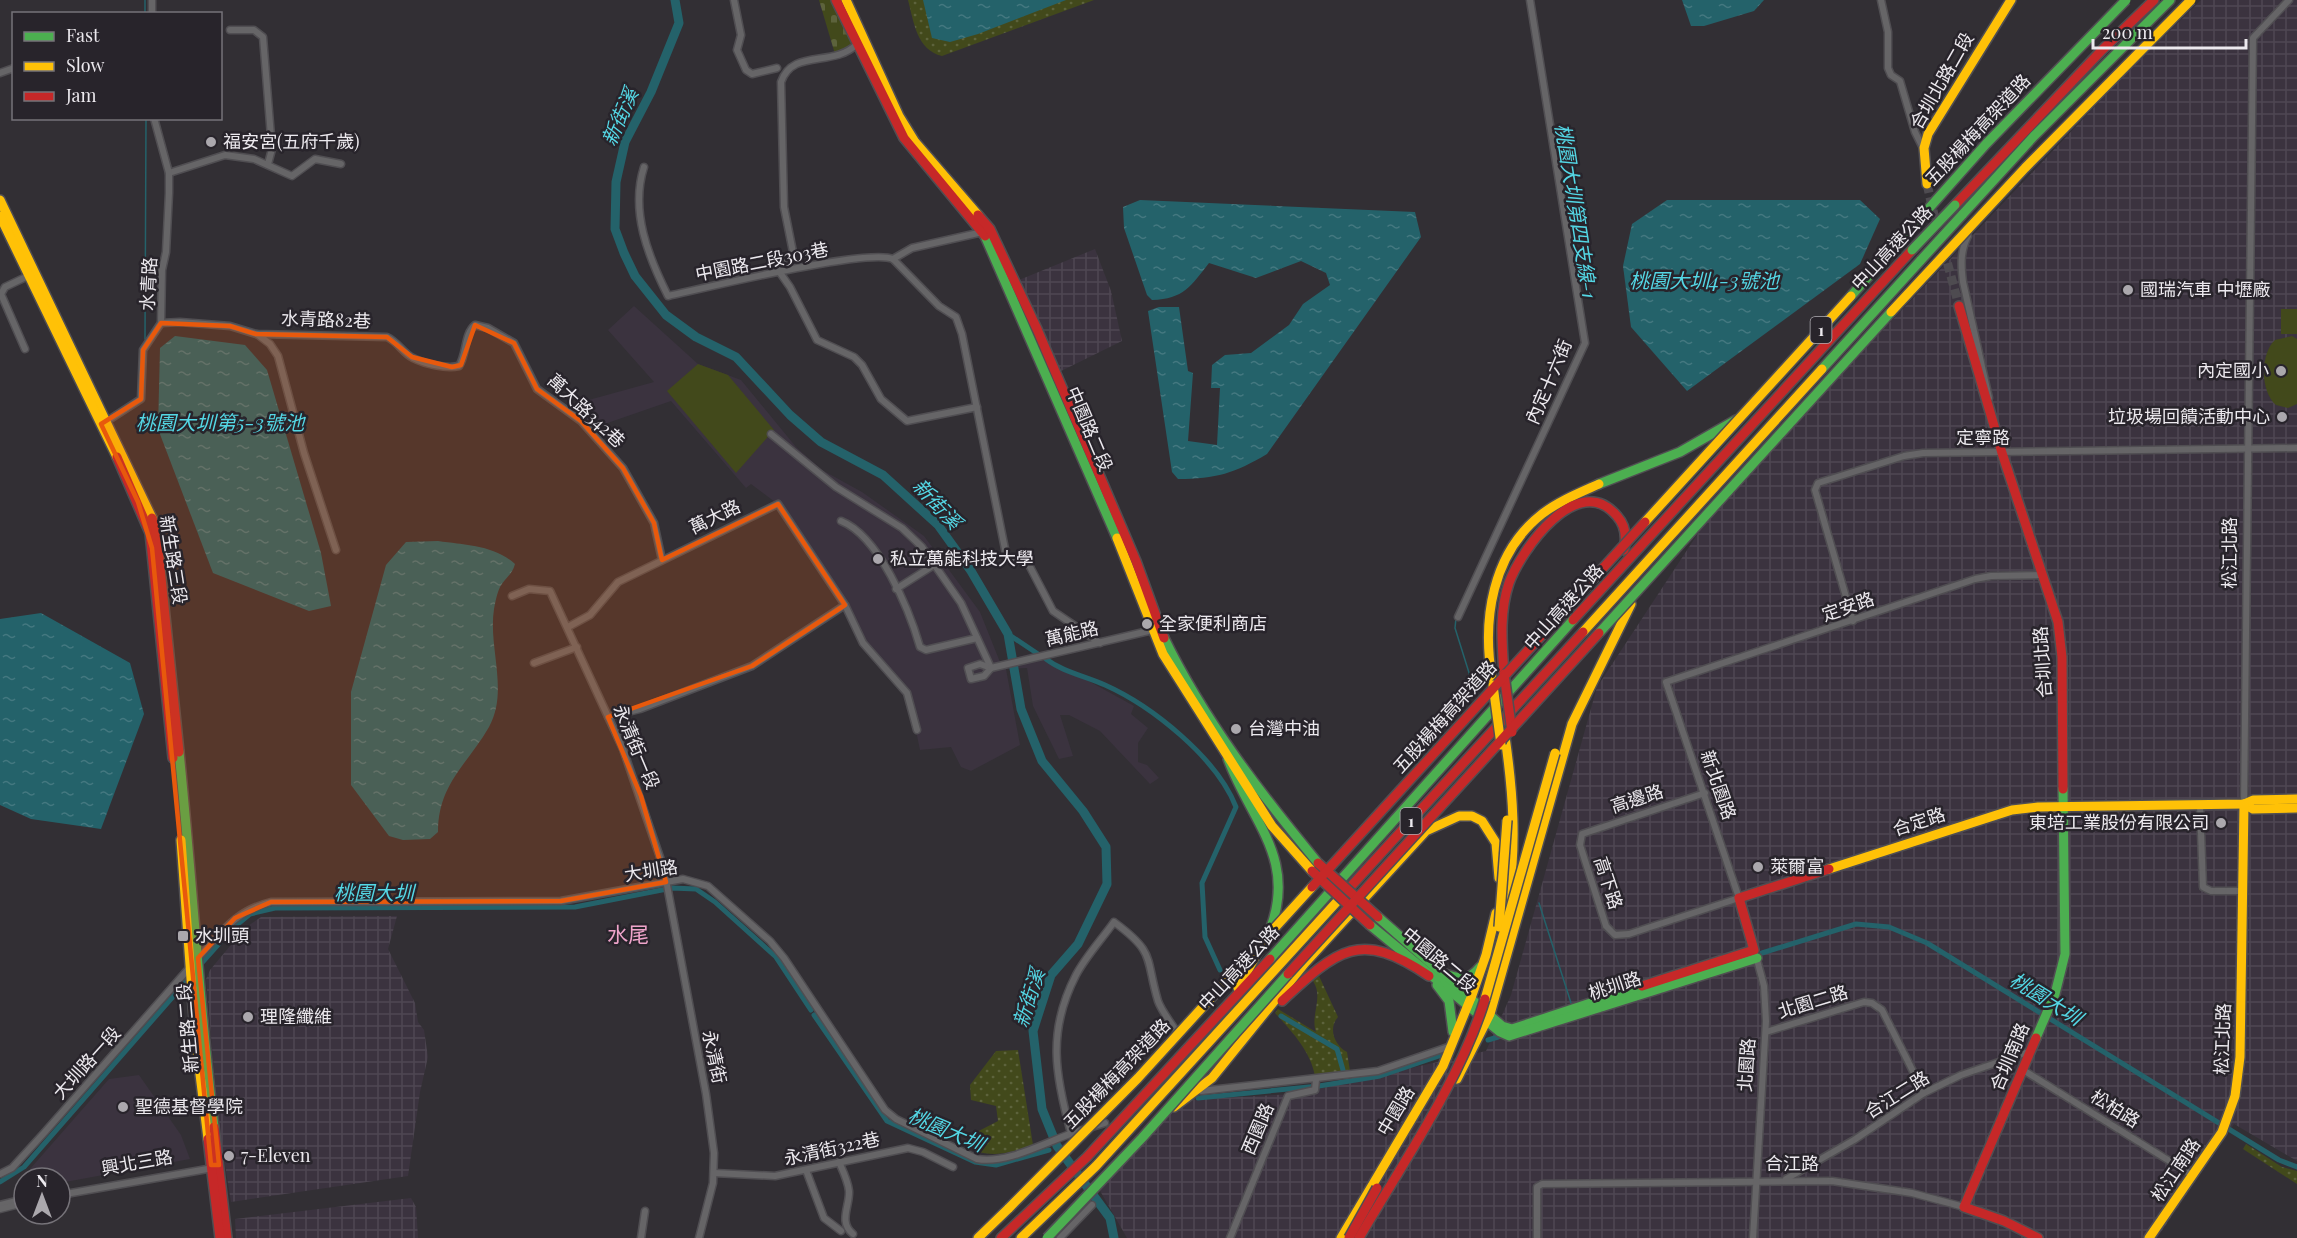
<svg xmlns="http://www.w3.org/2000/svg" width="2297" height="1238" viewBox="0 0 2297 1238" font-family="'Playfair Display','Noto Sans TC',serif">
<defs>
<pattern id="industrial-grid" width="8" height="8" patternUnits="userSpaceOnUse" patternTransform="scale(1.5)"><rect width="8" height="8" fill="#3b333f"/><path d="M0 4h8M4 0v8" fill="none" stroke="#4e4752"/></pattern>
<pattern id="green-dots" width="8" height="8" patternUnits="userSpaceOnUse" patternTransform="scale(1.5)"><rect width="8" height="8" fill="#42491b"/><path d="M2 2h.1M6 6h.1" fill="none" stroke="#5d633c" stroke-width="1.8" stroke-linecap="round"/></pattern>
<pattern id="cemetery-stones" width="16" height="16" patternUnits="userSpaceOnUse" patternTransform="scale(1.5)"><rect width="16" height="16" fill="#42491b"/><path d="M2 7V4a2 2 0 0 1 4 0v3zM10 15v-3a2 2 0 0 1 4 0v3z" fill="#5d633c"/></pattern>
<pattern id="water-ripples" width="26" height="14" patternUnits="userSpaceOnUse" patternTransform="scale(1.5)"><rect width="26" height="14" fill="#24626a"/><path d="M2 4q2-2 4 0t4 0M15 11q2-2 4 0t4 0" fill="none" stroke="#447880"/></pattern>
</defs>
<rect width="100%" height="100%" fill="#322f34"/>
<g fill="#3b333f">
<polygon points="634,306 698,364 741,380 796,447 822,470 862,492 924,536 980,612 1000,662 1036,652 1134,706 1131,714 1148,728 1138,743 1138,762 1147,765 1159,778 1150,784 1100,731 1069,715 1060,715 1073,756 1059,759 1033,706 1027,668 1006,669 1020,745 971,771 961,767 951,747 920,750 907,688 865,644 845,602 783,508 751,484 746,488 671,401 593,428 574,413 585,401 654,382 608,330"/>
<polygon points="139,1075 181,1135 190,1159 60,1183 60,1178 38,1178 30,1169 109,1079"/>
</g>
<g fill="url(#industrial-grid)">
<polygon points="2201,0 2297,0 2297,1161 2234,1124 2157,1238 1127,1238 1099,1189 1182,1100 1296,1094 1486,1051 1511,995 1597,687 1716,506 2118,82"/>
<polygon points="1095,249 1111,291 1122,341 1059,372 1019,280"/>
<polygon points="397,916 388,949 415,1003 418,1022 424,1030 428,1057 420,1092 408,1176 231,1202 219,1128 206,979 210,970 245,928 261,917"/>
<polygon points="411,1198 416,1207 418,1238 236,1238 235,1219"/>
</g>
<g fill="url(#green-dots)">
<path d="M908,0H1094L942,56C917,50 914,23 908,0Z"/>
<path d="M1319,976L1338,1017C1328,1028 1334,1045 1347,1052L1350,1071L1315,1076C1310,1050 1292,1032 1275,1013L1278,1009L1316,1032C1310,1015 1324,997 1313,981Z"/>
<path d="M1018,1050L1033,1145C1011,1153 997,1157 974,1151L973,1134L998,1121L996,1106L971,1100L970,1085L996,1051Z"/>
<polygon points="2246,1144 2282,1167 2297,1171 2297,1184 2243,1149"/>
</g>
<polygon fill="url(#cemetery-stones)" points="819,0 833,0 854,43 847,51 835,54"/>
<g fill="#42491b">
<rect x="2281" y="309" width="16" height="25"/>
<path d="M2292,336L2297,339V404L2288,408L2276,405C2260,391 2260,354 2275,340Z"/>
<polygon points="698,364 728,375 774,430 736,473 667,391"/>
</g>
<g fill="url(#water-ripples)">
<polygon points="923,0 1066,0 978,34 950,42 932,38"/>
<polygon points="1682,0 1764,0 1754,11 1704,26 1691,26"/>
<path d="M1140,200L1415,212L1421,237L1267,454C1235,473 1216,479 1178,479L1172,472L1148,311L1159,307H1179L1188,371L1193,373L1188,441L1217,445L1220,388H1211L1212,365L1225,355L1251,353L1289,325L1303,304L1330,285L1326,273L1301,261L1256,278L1209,263C1191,286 1184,299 1152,300L1147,295L1124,228L1123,207Z"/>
<polygon points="1667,200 1860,200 1880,219 1860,264 1687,391 1631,327 1623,266 1632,224"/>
<polygon points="175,336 245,345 267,370 321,553 331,606 309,611 213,573 158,429 160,348"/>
<path d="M438,541C465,545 494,545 515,564C512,575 505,578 500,587C497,593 495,603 494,609C488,648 509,691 489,727C467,765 438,784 438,832L430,839L403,840L389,836L351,785V692L386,565L406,542Z"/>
<polygon points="41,613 130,663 144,714 101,829 31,819 0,805 0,619"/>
</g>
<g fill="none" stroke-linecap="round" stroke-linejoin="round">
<g stroke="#24626a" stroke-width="1.5">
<polyline points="145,0 145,14"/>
<polyline points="145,339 146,118"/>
<polyline points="1456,618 1455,628 1476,695"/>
<polyline points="1539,903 1572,1006"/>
</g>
<g stroke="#24626a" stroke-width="5">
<polyline points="1008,634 1038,654"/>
<path d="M1046,659C1063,672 1085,676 1105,685C1152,706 1217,758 1236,807L1202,883L1205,937L1220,970"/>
<polyline points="1762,953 1856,924 1889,927 1927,943 2279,1160 2297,1167"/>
<polyline points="199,966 233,928 250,914 275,908 575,907 672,888 696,889 715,902 776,957 811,1010"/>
<polyline points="814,1015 887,1121 975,1162 996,1165 1049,1150"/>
<polyline points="1281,1016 1337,1049 1345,1077"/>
<polyline points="1488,1040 1498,1037"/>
<polyline points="1198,1098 1319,1086 1380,1076 1442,1055"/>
<polyline points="0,1182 24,1167 191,976"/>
</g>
<polyline stroke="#24626a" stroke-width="9" points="675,0 679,23 651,92 625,142 616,182 615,229 624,253 635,276 666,315 696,337 736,357 790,415 821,442 883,475 938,525 971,571 1008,634 1021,709 1042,761 1083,811 1106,847 1107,884 1078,944 1051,975 1033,1031 1042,1109 1057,1146 1110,1218 1114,1238"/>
<g stroke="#4e4b50" stroke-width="9" stroke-dasharray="9 4.5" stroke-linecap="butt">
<polyline points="1927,184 1937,228"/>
<polyline points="1944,250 1959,306"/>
</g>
<defs>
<g id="street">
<polyline points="152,0 152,14"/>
<polyline points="734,0 741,35 737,50 746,70 752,74 777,68"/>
<polyline points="1881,0 1888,32 1888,68 1891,75 1900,81 1915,132 1923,148"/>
<polyline points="230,30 254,30 263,37 272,149 268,164"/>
<path d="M857,44C833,68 793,48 781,82L784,207L793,252L776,267L790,287L817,340L854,357L862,365L881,399L907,421L977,407"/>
<polyline points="0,73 14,68"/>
<path d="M644,167C630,211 648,256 668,296C705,288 868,248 893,259L939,306L956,317L962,334L1007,559L1028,563L1053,611L1100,643"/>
<polyline points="169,173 225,155 254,159 292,176 315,159 341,164"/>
<path d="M1968,236C1960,251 1961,266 1963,282L1989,398"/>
<polyline points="893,259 912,248 987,231"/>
<path d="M161,323L180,322L230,326L256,334L387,337C398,342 403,353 413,358C425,364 446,369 459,366C467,354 464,334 475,325L488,328L514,343L537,389L581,421L623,468L654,523L662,560"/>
<polyline points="257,334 270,344 278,356 304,453 336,550"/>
<polyline points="25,349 1,294 5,287 28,276"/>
<polyline points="104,423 141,399 143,350 161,323 162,270 166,252 169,193 169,173 154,118"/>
<polyline points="771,434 836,487 902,528 922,547 961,603 991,668"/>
<path d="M841,521C879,536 909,609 920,647L926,650L977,638"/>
<polyline points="896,589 934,565"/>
<polyline points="512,596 529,589 550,591 623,749 664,869 706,1094 714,1153 713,1183 699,1238"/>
<polyline points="1458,617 1585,343 1530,0"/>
<polyline points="1853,621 1815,490 1818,483 1904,456 1923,453 2297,448"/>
<polyline points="568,627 590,615 618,582 778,504 845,605 863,643 907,693 917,730"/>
<polyline points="534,663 577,647"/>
<polygon points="980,664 991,668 984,676 971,679 968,668"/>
<polyline points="991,668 1157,629"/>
<polyline points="608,717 640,709 752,666 845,605"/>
<polyline points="1705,793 1582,834 1580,845 1606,926 1615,935 1629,934 1739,898 1666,682 1975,579 1991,576 2042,575"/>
<polyline points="2244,804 2253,38 2289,0"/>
<polyline points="2200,805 2203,887 2211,891 2243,891"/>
<path d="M198,958C222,932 235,911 271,902L561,901L683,879L708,886L770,941L784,958L885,1110L896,1119L977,1159C1009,1165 1050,1139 1082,1130"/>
<polyline points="1766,1032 1864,1002 1872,1003 1882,1010 1924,1093"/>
<polyline points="2023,1070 2192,1175"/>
<polyline points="1201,1091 1378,1071 1451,1046"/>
<polyline points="1092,1127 1105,1123"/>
<path d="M1071,1133C1055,1075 1047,1031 1076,975C1086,956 1102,939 1114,922C1156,953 1145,957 1158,1001C1162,1012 1172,1024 1178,1034"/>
<path d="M839,1162C843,1171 848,1181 849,1191C850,1206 838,1222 853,1234"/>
<polyline points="806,1170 824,1218 841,1231"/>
<polyline points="714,1173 775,1176 908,1148 923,1152 953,1167"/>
<polyline points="0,1174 12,1168 44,1133 191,966"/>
<polyline points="1786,1179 1854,1140 1924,1093 1961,1075 2031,1051"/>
<polyline points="60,1195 213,1168"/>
<polyline points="0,1205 24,1199"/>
<polyline points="0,1209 24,1203"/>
<polyline points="641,1238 645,1211"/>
<polyline points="1060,1238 1092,1205"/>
<polyline points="1230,1238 1288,1096 1315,1090 1316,1080"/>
<polyline points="1537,1238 1537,1187 1542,1184 1832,1181 1912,1193 1964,1207"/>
<polyline points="1753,1238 1766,1021 1764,986 1756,956"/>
</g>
<g id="fast">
<polyline points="1962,215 2034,136 2170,0"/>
<polyline points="985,236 1117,538"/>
<polyline points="1822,369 1921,260"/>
<polyline points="1599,484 1680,452 1736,420"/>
<path d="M1164,638C1204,720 1260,793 1318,863"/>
<path d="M179,752C192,877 199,1002 214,1127"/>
<path d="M1228,759C1252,823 1297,858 1270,930"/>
<polyline points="1378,917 1502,1026 1512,1029 1642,986"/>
<polyline points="1370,925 1500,1032 1509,1036 1757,958"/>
<polyline points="1270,959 1573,620"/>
<path d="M1442,973C1459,979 1468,982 1480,967"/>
<polyline points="1437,985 1449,1001 1453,1032"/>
<polyline points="2036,1038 2055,994 2065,954 2063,789"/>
</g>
<g id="slow">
<polyline points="846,0 899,116 915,142 978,215"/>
<polyline points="1927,184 1924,148 1928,134 2011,0"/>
<polyline points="0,200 152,518"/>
<polyline points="0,216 117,457"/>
<polyline points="1117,538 1163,654 1272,826 1312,871"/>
<polyline points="1583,632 1822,369"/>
<path d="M1492,678C1482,620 1492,553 1542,514C1559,501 1579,493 1599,484"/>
<path d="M1505,737C1513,792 1517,845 1508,900"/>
<polyline points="2244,804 2253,809 2297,808"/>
<polyline points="181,840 195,1034 208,1139"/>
<polyline points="1829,869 2012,810 2038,807 2244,804 2253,800 2297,799"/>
<polyline points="1238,988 1260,948"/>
<polyline points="1471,998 1486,955 1496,913"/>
<polyline points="1490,1014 1572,724 1631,604"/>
<polyline points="1457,1079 1489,1016"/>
<polyline points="1174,1107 1212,1078 1305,963 1426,831 1459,816 1472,816 1482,821 1496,843 1499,878"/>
<polyline points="978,1238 1009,1208"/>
<polyline points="1021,1238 1096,1166 1343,895"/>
<polyline points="1341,1238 1443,1066 1470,1000"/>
<polyline points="2149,1238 2222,1132 2235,1096 2240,1057 2244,804"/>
</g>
<g id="jam">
<polyline points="836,0 904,138 985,236"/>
<polyline points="1955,205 2102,50 2154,0"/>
<polyline points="978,215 990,229 1037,329 1136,561 1164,638"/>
<polyline points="1959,306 2002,453 2058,622 2062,657 2063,789"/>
<polyline points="117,457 150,533 173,758"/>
<polyline points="152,518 156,529 179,752"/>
<polyline points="1573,620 1912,250"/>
<path d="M1504,674C1502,644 1499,612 1509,583C1521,550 1578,469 1617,516C1626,526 1627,537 1624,550"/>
<polyline points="1343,895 1583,632"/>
<polyline points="1642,986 1754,950 1739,898 1829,869"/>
<path d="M1282,1001C1338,949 1360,929 1429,976"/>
<polyline points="2036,1038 1964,1207 2004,1221 2038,1238"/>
<polyline points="214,1127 227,1238"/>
<polyline points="208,1139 220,1238"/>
<polyline points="1001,1238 1087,1157 1270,959"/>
</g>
</defs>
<use href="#street" stroke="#504e52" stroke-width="9"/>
<use href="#fast" stroke="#504e52" stroke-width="12"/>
<use href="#slow" stroke="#504e52" stroke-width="12"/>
<use href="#jam" stroke="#504e52" stroke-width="12"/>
<use href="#street" stroke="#666567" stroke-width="6"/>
<use href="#fast" stroke="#4caf50" stroke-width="9"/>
<use href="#slow" stroke="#ffc107" stroke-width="9"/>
<use href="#jam" stroke="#c62828" stroke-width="9"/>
<defs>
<g id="fast-bridge">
<polyline points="1912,250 1955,205"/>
<polyline points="1921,260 1962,215"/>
<polyline points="1851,296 1986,144 2126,0"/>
<polyline points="1599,633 1891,312"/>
<polyline points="1047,1238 1142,1138 1288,974"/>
</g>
<g id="slow-bridge">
<polyline points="1891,312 2025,168 2191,0"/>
<polyline points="1645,522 1851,296"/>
<polyline points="1493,685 1501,745"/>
<polyline points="1499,927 1507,820"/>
<polyline points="1485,999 1555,753"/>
<polyline points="1009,1208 1138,1078 1312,887"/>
</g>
<g id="jam-bridge">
<polyline points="1504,674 1512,732"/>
<polyline points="1318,863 1378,917"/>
<polyline points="1312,871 1370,925"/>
<polyline points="1312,887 1645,522"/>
<polyline points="1288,974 1599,633"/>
<polyline points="1349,1238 1377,1188"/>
<path d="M1359,1238C1402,1164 1460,1081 1485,999"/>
</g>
</defs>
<use href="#fast-bridge" stroke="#504e52" stroke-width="12" stroke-linecap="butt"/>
<use href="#slow-bridge" stroke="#504e52" stroke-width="12" stroke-linecap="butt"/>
<use href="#jam-bridge" stroke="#504e52" stroke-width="12" stroke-linecap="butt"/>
<use href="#fast-bridge" stroke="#4caf50" stroke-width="9"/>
<use href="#slow-bridge" stroke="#ffc107" stroke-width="9"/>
<use href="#jam-bridge" stroke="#c62828" stroke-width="9"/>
</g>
<path fill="#e8590c" fill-opacity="0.2" stroke="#e8590c" stroke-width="4.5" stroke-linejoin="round" d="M161,323L230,326L256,334L387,337L412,357L452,367L461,365L475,325L514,343L537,389L581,421L623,468L654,523L662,560L778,504L845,605L752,666L608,717L641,796L666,882L561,901L271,902L235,918L198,958L219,1165H211L152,548L138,502L101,424L141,399L143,350Z"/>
<g fill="#aba8ad" stroke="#28242b" stroke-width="2">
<circle cx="211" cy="142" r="6"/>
<circle cx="2128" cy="290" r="6"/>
<circle cx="2281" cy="371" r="6"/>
<circle cx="2282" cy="417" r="6"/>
<circle cx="878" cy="559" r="6"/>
<circle cx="1147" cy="624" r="6"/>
<circle cx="1236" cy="729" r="6"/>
<circle cx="2221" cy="823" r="6"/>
<circle cx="1758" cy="867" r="6"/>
<rect x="177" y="930" width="12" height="12" rx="3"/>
<circle cx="248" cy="1017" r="6"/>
<circle cx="123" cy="1107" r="6"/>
<circle cx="229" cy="1156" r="6"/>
</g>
<g text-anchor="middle" stroke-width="5" stroke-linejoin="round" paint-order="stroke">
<g fill="#28242b" stroke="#b1aeb4" stroke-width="1.5">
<rect x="1810.5" y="317" width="21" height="26" rx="4.5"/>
<rect x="1400.5" y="808" width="21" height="26" rx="4.5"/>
</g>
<g font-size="16" font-weight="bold" fill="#ece9ee">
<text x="1821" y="336">1</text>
<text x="1411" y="827">1</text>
</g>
<g font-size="18" fill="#ece9ee" stroke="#28242b">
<text transform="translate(1942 81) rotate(-60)" y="6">合圳北路二段</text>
<text transform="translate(1978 130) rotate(-47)" y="6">五股楊梅高架道路</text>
<text transform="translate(1892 248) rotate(-47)" y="6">中山高速公路</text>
<text transform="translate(762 262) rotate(-11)" y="6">中園路二段303巷</text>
<text transform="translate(149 284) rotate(-87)" y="6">水青路</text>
<text transform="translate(326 320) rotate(2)" y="6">水青路82巷</text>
<text transform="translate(1549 382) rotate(-67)" y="6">內定十六街</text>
<text transform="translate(586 411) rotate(43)" y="6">萬大路342巷</text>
<text transform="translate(1089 429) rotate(67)" y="6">中園路二段</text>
<text x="1983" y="444">定寧路</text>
<text transform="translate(715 517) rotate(-26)" y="6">萬大路</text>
<text transform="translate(2230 553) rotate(-90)" y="6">松江北路</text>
<text transform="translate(173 560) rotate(81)" y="6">新生路三段</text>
<text transform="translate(1564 607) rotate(-48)" y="6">中山高速公路</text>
<text transform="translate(1848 607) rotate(-19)" y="6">定安路</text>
<text transform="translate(1072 634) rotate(-13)" y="6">萬能路</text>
<text transform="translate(2043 662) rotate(-94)" y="6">合圳北路</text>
<text transform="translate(1445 717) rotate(-48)" y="6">五股楊梅高架道路</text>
<text transform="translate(636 747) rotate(67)" y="6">永清街一段</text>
<text transform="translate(1718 785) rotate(71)" y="6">新北園路</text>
<text transform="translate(1637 799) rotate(-18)" y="6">高邊路</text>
<text transform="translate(1919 822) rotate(-18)" y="6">合定路</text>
<text transform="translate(651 871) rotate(-9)" y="6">大圳路</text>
<text transform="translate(1608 883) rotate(72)" y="6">高下路</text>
<text transform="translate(1439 960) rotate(40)" y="6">中園路二段</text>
<text transform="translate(1239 968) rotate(-47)" y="6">中山高速公路</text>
<text transform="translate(1615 986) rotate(-18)" y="6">桃圳路</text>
<text transform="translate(1813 1002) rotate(-17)" y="6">北園二路</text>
<text transform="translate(188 1028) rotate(-95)" y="6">新生路二段</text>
<text transform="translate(2223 1039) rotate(-88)" y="6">松江北路</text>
<text transform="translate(714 1057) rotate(78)" y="6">永清街</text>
<text transform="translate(2010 1057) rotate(-67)" y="6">合圳南路</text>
<text transform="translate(87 1063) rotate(-48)" y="6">大圳路一段</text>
<text transform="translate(1747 1065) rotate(-86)" y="6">北園路</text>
<text transform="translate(1117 1074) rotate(-46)" y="6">五股楊梅高架道路</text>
<text transform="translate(1897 1095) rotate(-32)" y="6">合江二路</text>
<text transform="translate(2115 1109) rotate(32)" y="6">松柏路</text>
<text transform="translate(1396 1111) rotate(-59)" y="6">中園路</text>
<text transform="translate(1258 1129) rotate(-67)" y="6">西園路</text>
<text transform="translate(832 1149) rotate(-12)" y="6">永清街322巷</text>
<text transform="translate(137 1163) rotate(-10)" y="6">興北三路</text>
<text x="1792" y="1170">合江路</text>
<text transform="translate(2176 1170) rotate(-56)" y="6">松江南路</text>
</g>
<g font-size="18" fill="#ece9ee" stroke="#28242b" text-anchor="start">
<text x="223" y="148">福安宮(五府千歲)</text>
<text x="2140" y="296">國瑞汽車 中壢廠</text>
<text x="2269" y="377" text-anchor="end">內定國小</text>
<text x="2270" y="423" text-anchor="end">垃圾場回饋活動中心</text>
<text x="890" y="565">私立萬能科技大學</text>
<text x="1159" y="630">全家便利商店</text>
<text x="1248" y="735">台灣中油</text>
<text x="2209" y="829" text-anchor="end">東培工業股份有限公司</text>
<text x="1770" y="873">萊爾富</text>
<text x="195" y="942">水圳頭</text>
<text x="260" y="1023">理隆纖維</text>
<text x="135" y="1113">聖德基督學院</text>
<text x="241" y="1162">7-Eleven</text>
</g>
<g font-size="20" font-style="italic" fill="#54d7e5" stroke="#28242b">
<text transform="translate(620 117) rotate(-66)" y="7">新街溪</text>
<text transform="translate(1576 211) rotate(81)" y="7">桃園大圳第四支線-1</text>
<text x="1704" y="288">桃園大圳4-3號池</text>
<text x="220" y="430">桃園大圳第5-3號池</text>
<text transform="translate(937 504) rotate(47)" y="7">新街溪</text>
<text x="374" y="900">桃園大圳</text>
<text transform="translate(1029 998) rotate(-72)" y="7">新街溪</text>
<text transform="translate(2046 999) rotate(32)" y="7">桃園大圳</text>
<text transform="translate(946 1130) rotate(23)" y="7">桃園大圳</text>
</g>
<g font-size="21" fill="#efa4ca" stroke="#28242b">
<text x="628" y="942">水尾</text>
</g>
</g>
<rect x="12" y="12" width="210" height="108" fill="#28242b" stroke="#767379" stroke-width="1.5"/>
<rect x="24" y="32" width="30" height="9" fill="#4caf50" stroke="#767379" stroke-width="1.5"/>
<text x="66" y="42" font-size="18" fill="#ece9ee">Fast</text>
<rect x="24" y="62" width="30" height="9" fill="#ffc107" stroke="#767379" stroke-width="1.5"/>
<text x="66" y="72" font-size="18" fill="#ece9ee">Slow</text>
<rect x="24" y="92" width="30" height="9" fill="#c62828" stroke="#767379" stroke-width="1.5"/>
<text x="66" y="102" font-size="18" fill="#ece9ee">Jam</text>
<g transform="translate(42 1196)"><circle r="28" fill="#28242b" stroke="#767379" stroke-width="1.5"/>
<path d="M0-4.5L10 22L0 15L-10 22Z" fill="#aba8ad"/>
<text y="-9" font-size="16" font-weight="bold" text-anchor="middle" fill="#ece9ee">N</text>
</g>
<path d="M2093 39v9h153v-9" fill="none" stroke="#ece9ee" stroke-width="3"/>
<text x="2102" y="39" font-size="18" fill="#ece9ee" stroke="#28242b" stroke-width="4.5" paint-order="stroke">200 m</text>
</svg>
